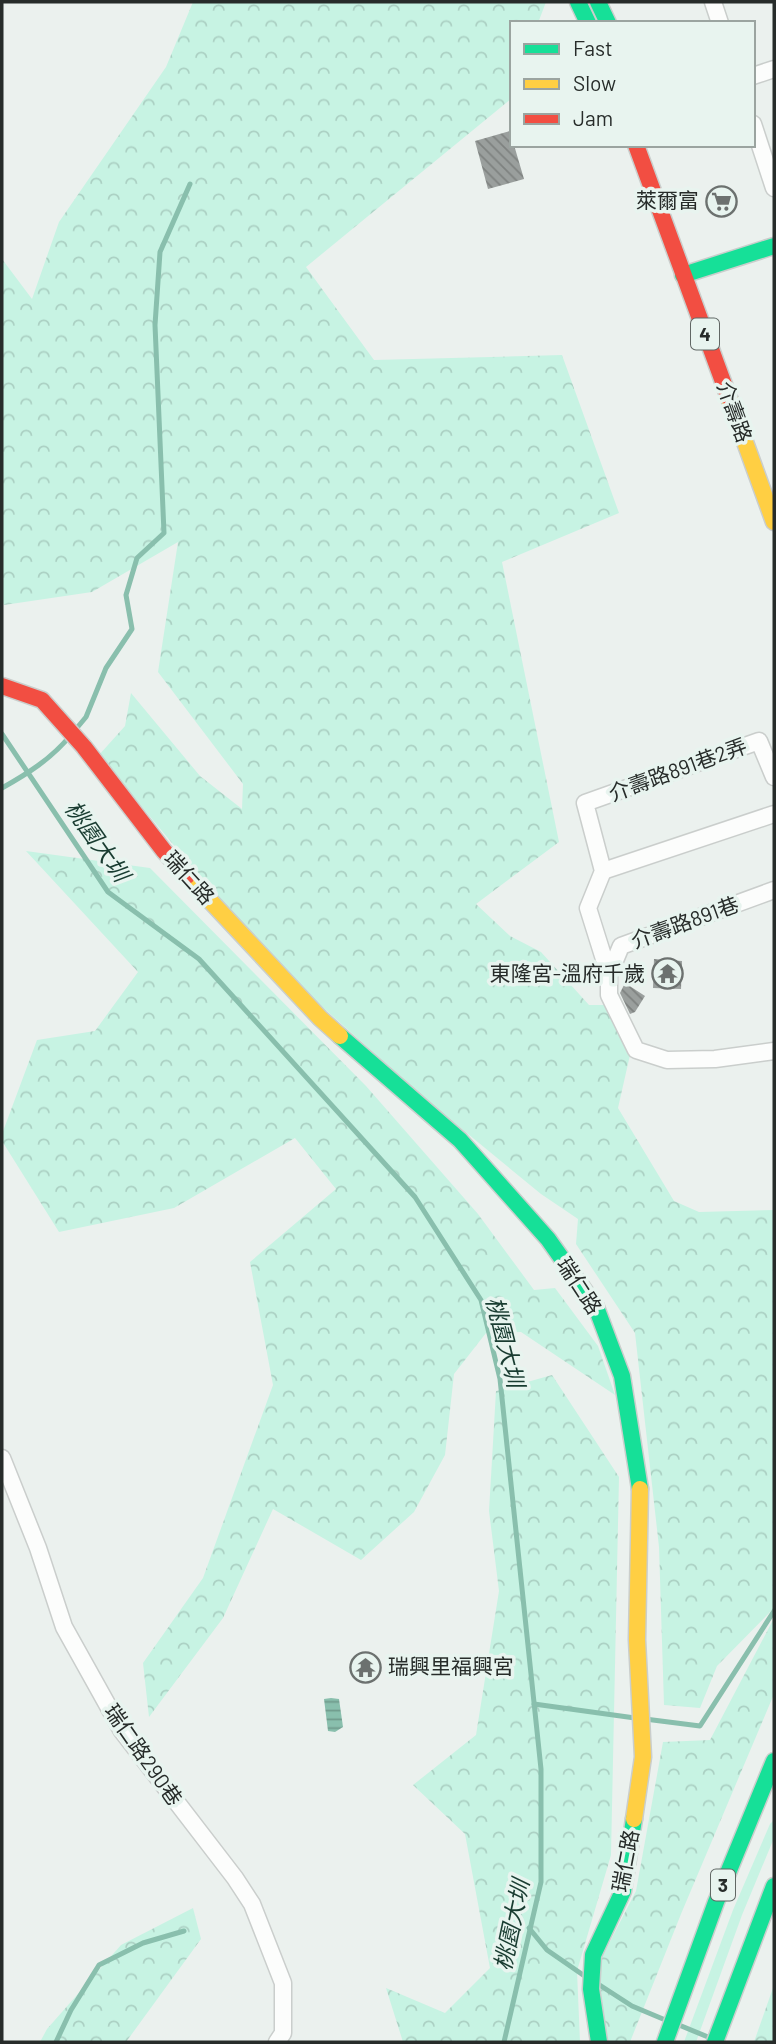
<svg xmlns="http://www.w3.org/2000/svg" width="776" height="2044" viewBox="0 0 776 2044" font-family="Barlow,'Noto Sans TC',sans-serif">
<defs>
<pattern id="forest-crowns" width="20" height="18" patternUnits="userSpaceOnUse" patternTransform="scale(1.75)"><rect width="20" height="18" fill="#c7f3e3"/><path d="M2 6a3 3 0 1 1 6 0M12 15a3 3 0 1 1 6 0" fill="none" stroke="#abd0c3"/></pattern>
<pattern id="water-rules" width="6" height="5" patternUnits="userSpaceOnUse" patternTransform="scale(1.75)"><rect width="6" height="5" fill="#89bfad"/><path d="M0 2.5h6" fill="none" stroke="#709b8d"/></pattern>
<pattern id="building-back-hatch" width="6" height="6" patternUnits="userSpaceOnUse" patternTransform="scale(1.75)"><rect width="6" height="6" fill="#9a9f9d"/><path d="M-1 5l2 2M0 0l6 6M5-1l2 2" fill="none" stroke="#7e8280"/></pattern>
</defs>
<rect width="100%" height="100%" fill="#ebf1ee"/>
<polygon fill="#c7f3e3" points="774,1820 774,1838 742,1915 696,2042 684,2042 733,1910 770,1824"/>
<g fill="url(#forest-crowns)">
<polygon points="193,2 546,2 538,23 512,23 512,98 306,267 374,360 562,355 619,513 502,562 559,842 476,904 510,936 541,952 589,1005 606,1005 630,1055 618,1108 674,1201 699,1212 774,1210 774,1608 717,1666 700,1708 664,1705 659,1547 635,1333 576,1244 578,1219 541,1194 429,1102 282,971 210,889 99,755 125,726 131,693 200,776 242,809 243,784 158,672 178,542 92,592 4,605 2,600 2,259 32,299 59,222 166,67"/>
<polygon points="26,851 150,868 366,1086 478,1214 534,1290 555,1288 598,1346 615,1395 521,1332 486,1333 454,1374 445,1455 414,1512 361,1560 273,1509 223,1618 149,1717 143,1663 203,1578 273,1385 250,1262 336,1189 295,1138 174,1208 59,1232 2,1141 2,1134 37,1040 95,1031 138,972"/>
<polygon points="552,1375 619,1477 611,1855 577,1971 580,2042 403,2042 386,1988 445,2013 490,1968 465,1834 413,1785 476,1735 499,1591 489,1511 496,1391"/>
<polygon points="774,1618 774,1694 681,1914 630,2042 606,2042 598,1965 636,1891 663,1742 710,1740"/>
<polygon points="193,1908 201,1939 126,2042 40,2042 47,2029 121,1945"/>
<polygon points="774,1985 774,2042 754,2042"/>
</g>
<polygon fill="url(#water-rules)" points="331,1698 339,1699 343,1727 335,1732 328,1731 324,1699"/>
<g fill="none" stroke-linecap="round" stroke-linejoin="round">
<g stroke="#89bfad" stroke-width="5">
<polyline points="76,729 86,717 106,668 132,629 126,595 137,558 164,533 155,325 160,252 190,184"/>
<polyline points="2,734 108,892 199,959 415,1197 481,1300 500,1379 541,1769 541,1882 504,2042"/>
<path d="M2,788C27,774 51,759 70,736"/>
<polyline points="534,1704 635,1718"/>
<polyline points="645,1719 700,1726 774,1611"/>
<polyline points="529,1928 547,1950 586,1977"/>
<polyline points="598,1984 632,2006 663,2019"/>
<polyline points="679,2025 708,2037"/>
<polyline points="56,2042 71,2010 99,1965 143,1943 184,1931"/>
</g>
</g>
<g fill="url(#building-back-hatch)">
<polygon points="510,131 512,145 514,145 524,179 488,189 475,141"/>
<polygon points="654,959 682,961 681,989 653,988"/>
<polygon points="625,983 645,996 635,1012 630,1014 620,993"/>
</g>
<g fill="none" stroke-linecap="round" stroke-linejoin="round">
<defs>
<g id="street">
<polyline points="713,2 720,23"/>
<polyline points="753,76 774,69"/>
<polyline points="753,124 774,188"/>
<polyline points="603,871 774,814"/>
<polyline points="774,890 621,946 609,975 609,995 636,1050 667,1060 715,1059 774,1051"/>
<polyline points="609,975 588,908 603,871 585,803 759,741 774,777"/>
<polyline points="2,1458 38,1548 64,1627 122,1731 235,1878 252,1904 283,1983 283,2033 277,2042"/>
</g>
<g id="fast">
<polyline points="578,2 588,23"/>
<polyline points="598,2 608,23"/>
<polyline points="683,275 774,246"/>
<polyline points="340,1036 460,1140 548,1239 596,1307 622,1376 640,1489"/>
<polyline points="599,2042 591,1989 593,1955 623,1891 634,1819"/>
<polyline points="665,2042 716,1902 774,1761"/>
<polyline points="715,2042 774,1886"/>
</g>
<g id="slow">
<polyline points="729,398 774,522"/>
<polyline points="187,876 320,1018 340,1036"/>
<polyline points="634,1819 643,1757 637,1640 640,1489"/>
</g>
<g id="jam">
<polyline points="636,145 729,398"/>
<polyline points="2,686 42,700 84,747 164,851 187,876"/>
</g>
</defs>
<use href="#street" stroke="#cacecc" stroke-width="19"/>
<use href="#fast" stroke="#cacecc" stroke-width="19"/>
<use href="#slow" stroke="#cacecc" stroke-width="19"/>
<use href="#jam" stroke="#cacecc" stroke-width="19"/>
<use href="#street" stroke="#fcfdfc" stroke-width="16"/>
<use href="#fast" stroke="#16e098" stroke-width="16"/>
<use href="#slow" stroke="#ffcf43" stroke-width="16"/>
<use href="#jam" stroke="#f24e42" stroke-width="16"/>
</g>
<defs>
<symbol id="supermarket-ring" viewBox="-11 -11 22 22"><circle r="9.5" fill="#e8f4ef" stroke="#6c716f" stroke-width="1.5"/><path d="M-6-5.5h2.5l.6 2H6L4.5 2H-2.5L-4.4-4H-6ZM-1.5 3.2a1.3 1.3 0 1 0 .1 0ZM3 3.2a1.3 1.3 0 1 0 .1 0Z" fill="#6c716f"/></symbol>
<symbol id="temple-ring" viewBox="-11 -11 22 22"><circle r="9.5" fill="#e8f4ef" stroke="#6c716f" stroke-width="1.5"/><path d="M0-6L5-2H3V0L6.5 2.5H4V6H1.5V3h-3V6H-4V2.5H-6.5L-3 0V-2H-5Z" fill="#6c716f"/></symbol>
</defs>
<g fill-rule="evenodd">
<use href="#supermarket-ring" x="704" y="184" width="35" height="35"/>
<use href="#temple-ring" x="650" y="956" width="35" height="35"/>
<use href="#temple-ring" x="348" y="1650" width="35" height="35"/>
</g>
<g text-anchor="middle" stroke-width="7" stroke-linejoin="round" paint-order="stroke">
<g fill="#e8f4ef" stroke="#616865" stroke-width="2">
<rect x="691" y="318.5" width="28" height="31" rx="5"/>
<rect x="711" y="1869.5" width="24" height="31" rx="5"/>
</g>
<g font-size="19" font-weight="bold" fill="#272c2a">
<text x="705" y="341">4</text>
<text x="723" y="1892">3</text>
</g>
<g font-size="21" fill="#272c2a" stroke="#e8f4ef" text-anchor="end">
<text x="699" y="208">萊爾富</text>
<text x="645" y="981">東隆宮-溫府千歲</text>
<text x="388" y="1674" text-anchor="start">瑞興里福興宮</text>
</g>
<g font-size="21" fill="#272c2a" stroke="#e8f4ef">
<text transform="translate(734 412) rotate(70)" y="7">介壽路</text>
<text transform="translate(678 770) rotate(-20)" y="7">介壽路891巷2弄</text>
<text transform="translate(189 878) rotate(48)" y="7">瑞仁路</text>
<text transform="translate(685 923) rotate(-20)" y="7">介壽路891巷</text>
<text transform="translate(579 1286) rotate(57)" y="7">瑞仁路</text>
<text transform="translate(143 1755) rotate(55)" y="7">瑞仁路290巷</text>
<text transform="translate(626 1861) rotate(-79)" y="7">瑞仁路</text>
</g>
<g font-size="23" font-style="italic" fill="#193c31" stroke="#e8f4ef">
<text transform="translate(97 841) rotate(55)" y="8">桃園大圳</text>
<text transform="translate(505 1342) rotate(76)" y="8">桃園大圳</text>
<text transform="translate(512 1925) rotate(-78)" y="8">桃園大圳</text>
</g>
</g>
<rect width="776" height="2044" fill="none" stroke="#272c2a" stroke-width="7"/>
<rect x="510" y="21" width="245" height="126" fill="#e8f4ef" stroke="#9ba4a0" stroke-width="2"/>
<rect x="524" y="44" width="35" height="10" fill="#16e098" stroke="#9ba4a0" stroke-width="2"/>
<text x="573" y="56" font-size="21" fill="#272c2a">Fast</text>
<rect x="524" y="79" width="35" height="10" fill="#ffcf43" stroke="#9ba4a0" stroke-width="2"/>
<text x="573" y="91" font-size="21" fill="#272c2a">Slow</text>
<rect x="524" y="114" width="35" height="10" fill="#f24e42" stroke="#9ba4a0" stroke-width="2"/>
<text x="573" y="126" font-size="21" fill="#272c2a">Jam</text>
</svg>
